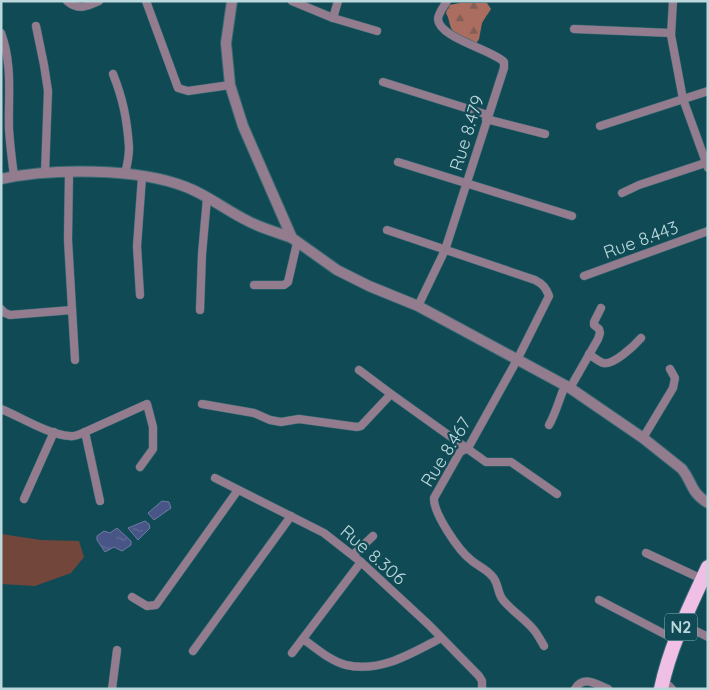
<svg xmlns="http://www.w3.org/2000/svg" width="709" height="690" viewBox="0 0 709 690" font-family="Quicksand,sans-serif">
<defs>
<pattern id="forest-firs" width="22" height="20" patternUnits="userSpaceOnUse" patternTransform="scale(1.25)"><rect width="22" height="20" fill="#ab6d60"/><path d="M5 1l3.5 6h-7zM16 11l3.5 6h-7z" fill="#835e56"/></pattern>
<pattern id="water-ripples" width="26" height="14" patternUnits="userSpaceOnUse" patternTransform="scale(1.25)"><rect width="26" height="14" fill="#495587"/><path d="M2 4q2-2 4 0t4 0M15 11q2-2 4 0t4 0" fill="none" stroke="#616d98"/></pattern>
</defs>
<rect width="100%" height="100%" fill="#104b55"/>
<polygon fill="#73463c" points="1,534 41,540 79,541 84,557 71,573 35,586 1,584"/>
<path fill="url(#forest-firs)" d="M460,3H487L491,9L482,23L479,39L476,44C469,41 455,36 451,28C449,23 449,18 446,13L449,5Z"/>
<g fill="url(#water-ripples)" stroke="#6c7ca1">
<polygon points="162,501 169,502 171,508 154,520 148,513"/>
<polygon points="145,521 149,524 150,528 138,540 128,528"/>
<polygon points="117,528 131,541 131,545 122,551 114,547 105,552 97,540 97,536 104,531 110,533"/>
</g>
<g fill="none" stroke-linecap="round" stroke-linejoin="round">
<defs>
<g id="minor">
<path d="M67,1C78,11 88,6 99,1"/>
<polyline points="146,1 178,88 188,91 230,85"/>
<polyline points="292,1 333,18 377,31"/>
<polyline points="673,1 671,35 683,99 708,168"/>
<polyline points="333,18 338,1"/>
<polyline points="36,26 44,65 48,91 45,173"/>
<polyline points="574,29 671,33"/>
<path d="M1,33C13,65 8,97 9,129C10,145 12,161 14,176"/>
<path d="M113,74C123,99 127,119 129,147C129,156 127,166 125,174"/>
<polyline points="383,82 488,115"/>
<polyline points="486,119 545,134"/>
<polyline points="600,126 708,91"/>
<polyline points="398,162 572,216"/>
<polyline points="69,173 68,240 75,360"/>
<polyline points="622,193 639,185 708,162"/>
<path d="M387,230L535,280C543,284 546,288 549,296L517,360L468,448L460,452L434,498C433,513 459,551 471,560C478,566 486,569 492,576C499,583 497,593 503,600C512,611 525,619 534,630C538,635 541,641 544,646"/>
<polyline points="584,276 708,231"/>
<polyline points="254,285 284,285 288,282 297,243"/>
<polyline points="140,295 137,246 142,177"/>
<path d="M418,306L445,250L504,68V62C493,50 439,38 438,19C438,14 444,6 447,1"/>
<polyline points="1,309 5,313 10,315 72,310"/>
<polyline points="200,310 202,254 207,198"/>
<path d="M589,354C593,357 598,361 603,363C613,366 635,345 641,338"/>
<polyline points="359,370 391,394 486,462 511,462 557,494"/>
<polyline points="570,388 598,339 600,333 599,329 594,325 594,322 601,308"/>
<polyline points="202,404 254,413 270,420 281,422 299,419 357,427 361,426 391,394"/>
<path d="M1,409C21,417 49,435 70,436C76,437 80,434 85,432L147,404L153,427V449L140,467"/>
<path d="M549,425C556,413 559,399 565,386"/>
<polyline points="85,432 100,501"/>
<polyline points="643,438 673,388 675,378 670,369"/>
<polyline points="215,478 324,533 361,562 429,625 479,676 482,681 482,689"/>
<polyline points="24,499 54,432"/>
<polyline points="646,553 702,579"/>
<polyline points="353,555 373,536"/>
<polyline points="132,597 147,606 156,605 238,490"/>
<polyline points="599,600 676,640"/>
<polyline points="688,627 708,637"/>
<path d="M303,639C316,648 330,661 346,665C381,673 412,653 441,638"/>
<polyline points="193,651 291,516"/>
<polyline points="292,653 361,562"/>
<polyline points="668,685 672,689"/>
<polyline points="112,689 117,650"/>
<path d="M575,689C583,675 596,684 608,689"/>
</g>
<g id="tertiary">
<path d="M232,1L226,43L230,85L243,126L292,238L337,270L369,286L418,306L570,388L643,438L682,469C693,483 690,492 708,503"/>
<path d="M1,179C52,168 138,168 186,187C207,195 226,210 246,220C260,228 277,232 292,238"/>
</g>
<path id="trunk" d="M661,689C670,646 690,606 708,567"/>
</defs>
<use href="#minor" stroke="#366a73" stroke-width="9"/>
<use href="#tertiary" stroke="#366a73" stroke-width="12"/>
<use href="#trunk" stroke="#366a73" stroke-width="16"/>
<use href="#minor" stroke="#927c8e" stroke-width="8"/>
<use href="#tertiary" stroke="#927c8e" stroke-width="10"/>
<use href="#trunk" stroke="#f0bfe6" stroke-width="14"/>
</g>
<g text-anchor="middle" stroke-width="4.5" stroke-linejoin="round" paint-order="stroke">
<rect fill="#104b55" stroke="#89aeb4" stroke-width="1" x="665" y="613.5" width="32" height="27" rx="4"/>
<g font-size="16" font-weight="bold" fill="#bdd8dd">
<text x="681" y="633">N2</text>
</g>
<g font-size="18" fill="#bdd8dd" stroke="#104b55">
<text transform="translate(467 133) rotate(-73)" y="6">Rue 8.479</text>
<text transform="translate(641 240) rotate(-20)" y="6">Rue 8.443</text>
<text transform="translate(446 452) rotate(-58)" y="6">Rue 8.467</text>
<text transform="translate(373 555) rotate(41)" y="6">Rue 8.306</text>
</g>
</g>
<rect width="709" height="690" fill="none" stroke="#bdd8dd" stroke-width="5"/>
</svg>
